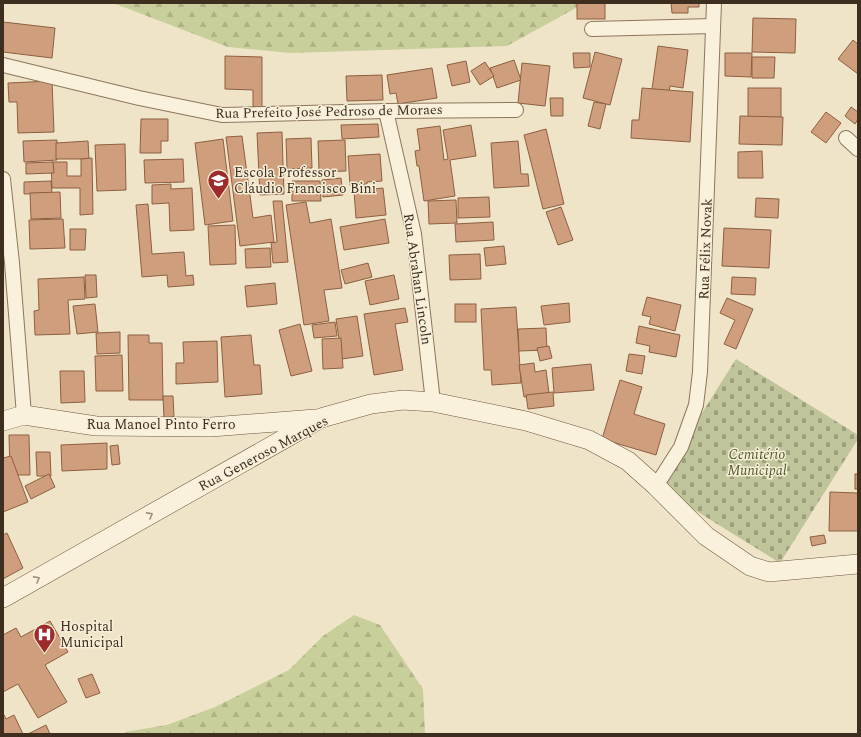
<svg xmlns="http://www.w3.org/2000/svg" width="861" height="737" viewBox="0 0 861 737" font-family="Spectral,serif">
<defs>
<pattern id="forest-firs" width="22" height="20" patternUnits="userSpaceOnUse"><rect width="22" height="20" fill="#c9cf9b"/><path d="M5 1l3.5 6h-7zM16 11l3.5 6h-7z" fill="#aeb285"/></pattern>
<pattern id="cemetery-stones" width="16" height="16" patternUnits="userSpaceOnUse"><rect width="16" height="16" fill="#bfc49a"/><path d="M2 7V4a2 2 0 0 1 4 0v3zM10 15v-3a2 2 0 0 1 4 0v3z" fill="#9ca07d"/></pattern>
</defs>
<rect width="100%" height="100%" fill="#f0e4c8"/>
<g fill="url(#forest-firs)">
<polygon points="113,3 585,3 507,46 291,53 228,47"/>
<polygon points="354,615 380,625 423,689 425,734 127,734 125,732 167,725 215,707 289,670 323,636"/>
</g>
<polygon fill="url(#cemetery-stones)" points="736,359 858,435 858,439 780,563 656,486"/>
<g fill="#cf9f7d" stroke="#8d5f41">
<rect x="577" y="3" width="28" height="16"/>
<polygon points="671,3 699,3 699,7 688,7 688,13 672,13"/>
<polygon points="753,18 796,19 795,53 752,52"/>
<polygon points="3,22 55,28 52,58 3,52"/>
<polygon points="853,40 858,44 858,74 838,59"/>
<polygon points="658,46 688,50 683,88 670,86 669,92 652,89"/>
<polygon points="595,52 622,59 610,105 583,98"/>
<polygon points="573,53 590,53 590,67 574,68"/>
<polygon points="725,53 752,53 751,77 725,76"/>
<polygon points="225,56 262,57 262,107 253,107 253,90 225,89"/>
<polygon points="752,57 775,57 774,78 752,78"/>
<polygon points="514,60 521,80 497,88 490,68"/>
<polygon points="466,61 470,82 452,86 447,65"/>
<polygon points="485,62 494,76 480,85 471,71"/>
<polygon points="522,63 550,66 545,106 518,103"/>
<polygon points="432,68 437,98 398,104 396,93 390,94 387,75"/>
<polygon points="382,75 383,100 347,101 346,76"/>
<polygon points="52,81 54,132 18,133 17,102 9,102 8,83"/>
<polygon points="642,88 693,92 690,142 631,138 632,120 639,120"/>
<rect x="748" y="88" width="33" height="30"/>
<polygon points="550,98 563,98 563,116 551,116"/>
<polygon points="594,102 606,104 600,129 588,126"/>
<polygon points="851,107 858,112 858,119 855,124 845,116"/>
<polygon points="826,112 841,123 826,143 811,132"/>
<polygon points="740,116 783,117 782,145 739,144"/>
<polygon points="141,119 168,119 168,141 161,141 161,153 140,153"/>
<polygon points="378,124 379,137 342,139 341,125"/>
<polygon points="471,125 476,156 450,160 455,196 424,201 419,166 417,166 415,151 420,150 417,129 440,126 444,160 448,159 443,130"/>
<polygon points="546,129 564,204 543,209 524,135"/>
<polygon points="282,132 284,194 260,195 257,133"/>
<polygon points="242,136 253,218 271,215 274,242 240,246 226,137"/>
<polygon points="311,138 312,168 287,169 286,139"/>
<polygon points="223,139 233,221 205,225 195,143"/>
<polygon points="57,140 57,160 24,162 23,141"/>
<polygon points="345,140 346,171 319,172 318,141"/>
<polygon points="88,141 89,159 56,159 56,143"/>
<polygon points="518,141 521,174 528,174 529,186 494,188 491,143"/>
<polygon points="125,144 126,190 97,191 95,145"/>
<polygon points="762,151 763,178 738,178 738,152"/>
<polygon points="380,154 382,181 367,182 367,184 350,185 348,156"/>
<polygon points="92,158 93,214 80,215 80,188 52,188 51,162 67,162 67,176 81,176 81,159"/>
<polygon points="183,159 184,182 145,183 144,160"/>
<polygon points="53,162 54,173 26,174 26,163"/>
<polygon points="341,178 343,195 323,197 322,180"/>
<polygon points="51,181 52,193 24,194 24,182"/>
<polygon points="292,181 320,181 321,201 292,201"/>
<polygon points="171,184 171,189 192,188 194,230 170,231 169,203 152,204 152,185"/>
<polygon points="383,188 386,215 356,218 354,191"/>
<polygon points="60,192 61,218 31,219 30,193"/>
<polygon points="489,197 490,217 458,218 458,198"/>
<polygon points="756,198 779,199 778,218 755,217"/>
<polygon points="456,200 457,223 429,224 428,201"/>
<polygon points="273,201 282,201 288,262 273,263 271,243 277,242"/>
<polygon points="306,202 310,223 331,219 342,288 324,290 329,321 304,325 286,205"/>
<polygon points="148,204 152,254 184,252 186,276 193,275 194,285 168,287 167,275 142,277 136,205"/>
<polygon points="561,207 573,240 558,245 546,212"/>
<polygon points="63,219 65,248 30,249 29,220"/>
<polygon points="385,219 389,243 344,250 340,227"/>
<polygon points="493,222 494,240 456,242 455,224"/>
<polygon points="235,225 236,264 210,265 208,226"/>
<polygon points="724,228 771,230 769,268 722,266"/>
<polygon points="70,229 86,229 85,250 70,250"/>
<polygon points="504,246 506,264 486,266 484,248"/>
<polygon points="270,248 271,267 246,268 245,249"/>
<polygon points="480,254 481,279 450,280 449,255"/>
<polygon points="368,263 372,277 345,284 341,270"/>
<polygon points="85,275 96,275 97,297 86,298"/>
<polygon points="394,275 399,299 370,305 365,281"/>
<polygon points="84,277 85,299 68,300 70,334 35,335 34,311 39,310 38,279"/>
<polygon points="732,277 756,278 755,295 731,294"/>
<polygon points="275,283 277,304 247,307 245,286"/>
<polygon points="647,297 681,305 675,331 649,324 651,317 642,315"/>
<polygon points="727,298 753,309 736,349 724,344 735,320 720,313"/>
<polygon points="569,303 570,322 544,325 541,306"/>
<polygon points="95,304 98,332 77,334 73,306"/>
<rect x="455" y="304" width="21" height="18"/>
<polygon points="516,307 521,383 492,385 491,370 484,370 481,309"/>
<polygon points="405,308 408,322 395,324 403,370 374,375 364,314"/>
<polygon points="357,316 363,356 342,359 336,319"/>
<polygon points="335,322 337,336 314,338 312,325"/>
<polygon points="300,324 312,371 291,376 279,330"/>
<polygon points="639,326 680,335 676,357 649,352 650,346 636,343"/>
<polygon points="546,328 547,350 519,351 518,329"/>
<polygon points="120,332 120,353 97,354 96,333"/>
<polygon points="128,335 149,335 149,343 162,343 163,400 129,400"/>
<polygon points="251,335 254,365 260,365 262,394 225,397 221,337"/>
<polygon points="341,338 343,368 323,369 322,339"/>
<polygon points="217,341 218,382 176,384 176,363 184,363 183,342"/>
<polygon points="549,346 552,358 540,361 537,348"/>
<polygon points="629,354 645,356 642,374 626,371"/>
<polygon points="122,355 123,391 96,391 95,356"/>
<polygon points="534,363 535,372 546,370 549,393 524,397 519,365"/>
<polygon points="591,364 594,390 554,393 552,368"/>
<polygon points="60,371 84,371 85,402 61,403"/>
<polygon points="620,380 642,387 634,414 665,424 656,455 602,439"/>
<polygon points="553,392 554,406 528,409 526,395"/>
<polygon points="163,396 173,396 174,417 164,418"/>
<polygon points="9,435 29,435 30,475 10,475"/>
<polygon points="107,443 107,469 62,471 61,445"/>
<polygon points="118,445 120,464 112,465 110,446"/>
<polygon points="36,452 50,452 51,476 37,476"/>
<polygon points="11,456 28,502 3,512 3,458"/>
<polygon points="49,474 55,487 31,499 25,486"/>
<rect x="855" y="474" width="3" height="15"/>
<polygon points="830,492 858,493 858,531 829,531"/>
<polygon points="7,533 23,568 3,579 3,535"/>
<polygon points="824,535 826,543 812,546 810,537"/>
<polygon points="50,621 68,652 45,665 67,702 38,718 18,684 3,692 3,646 4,645 3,643 3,635 16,628 21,637"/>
<polygon points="92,674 100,693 86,698 78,679"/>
<polygon points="3,713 6,719 14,715 23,734 3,734"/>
<polygon points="46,725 50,734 28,734"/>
</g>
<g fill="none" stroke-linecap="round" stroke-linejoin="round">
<defs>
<g id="street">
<polyline points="592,29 713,26"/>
<polyline points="3,65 139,98 222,115 386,111 516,110"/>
<polyline points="386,111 414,234 433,402"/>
<polyline points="846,138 858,149"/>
<polyline points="3,179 12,263 24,415"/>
<polyline points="656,486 681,447 696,405 700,372 714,3"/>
</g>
<g id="secondary">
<polyline points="3,421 24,415 96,426 211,427 315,419"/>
<polyline points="3,598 321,418 371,404 403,400 433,402 526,421 589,440 628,461 656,486 706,536 750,566 769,572 858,564"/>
</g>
</defs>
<use href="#street" stroke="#8d765c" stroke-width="16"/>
<use href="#secondary" stroke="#6f573f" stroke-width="20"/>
<use href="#street" stroke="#faf1dc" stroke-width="14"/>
<use href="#secondary" stroke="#faf1dc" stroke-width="19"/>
</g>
<defs><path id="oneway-chevron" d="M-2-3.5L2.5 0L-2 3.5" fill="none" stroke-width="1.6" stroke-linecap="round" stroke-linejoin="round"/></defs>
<g stroke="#9c907e">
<use href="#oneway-chevron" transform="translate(150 515) rotate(-29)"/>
<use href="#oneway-chevron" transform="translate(37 579) rotate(-29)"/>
</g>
<defs>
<symbol id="school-pin" viewBox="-11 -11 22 30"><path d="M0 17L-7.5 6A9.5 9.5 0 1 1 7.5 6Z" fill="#9e2a2b" stroke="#f7eed8"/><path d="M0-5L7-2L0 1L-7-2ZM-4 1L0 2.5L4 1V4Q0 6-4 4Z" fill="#fff"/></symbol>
<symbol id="hospital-pin" viewBox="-11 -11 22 30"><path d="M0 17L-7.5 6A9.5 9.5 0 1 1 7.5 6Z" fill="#9e2a2b" stroke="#f7eed8"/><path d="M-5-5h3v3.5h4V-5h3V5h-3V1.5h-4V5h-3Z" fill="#fff"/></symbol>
</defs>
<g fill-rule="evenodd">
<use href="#school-pin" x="206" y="168" width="25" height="34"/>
<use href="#hospital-pin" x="32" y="622" width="25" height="34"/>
</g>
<g text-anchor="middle" stroke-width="3" stroke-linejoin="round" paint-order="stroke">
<g font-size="14" fill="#3d2e20" stroke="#f7eed8">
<text transform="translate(329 111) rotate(-1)" y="5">Rua Prefeito José Pedroso de Moraes</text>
<text transform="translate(705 249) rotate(-88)" y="5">Rua Félix Novak</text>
<text transform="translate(418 279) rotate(82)" y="5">Rua Abrahan Lincoln</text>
<text x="161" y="429">Rua Manoel Pinto Ferro</text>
<text transform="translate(263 453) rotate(-28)" y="5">Rua Generoso Marques</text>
</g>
<g font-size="14" fill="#3d2e20" stroke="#f7eed8" text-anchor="start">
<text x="234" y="177">Escola Professor<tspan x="234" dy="16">Cláudio Francisco Bini</tspan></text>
<text x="60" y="631">Hospital<tspan x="60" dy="16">Municipal</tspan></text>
</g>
<g font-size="14" font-style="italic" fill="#4d5a26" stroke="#f7eed8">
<text x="757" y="459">Cemitério<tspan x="757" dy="16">Municipal</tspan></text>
</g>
</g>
<rect width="861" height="737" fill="none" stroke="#3d2e20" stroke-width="8"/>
</svg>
